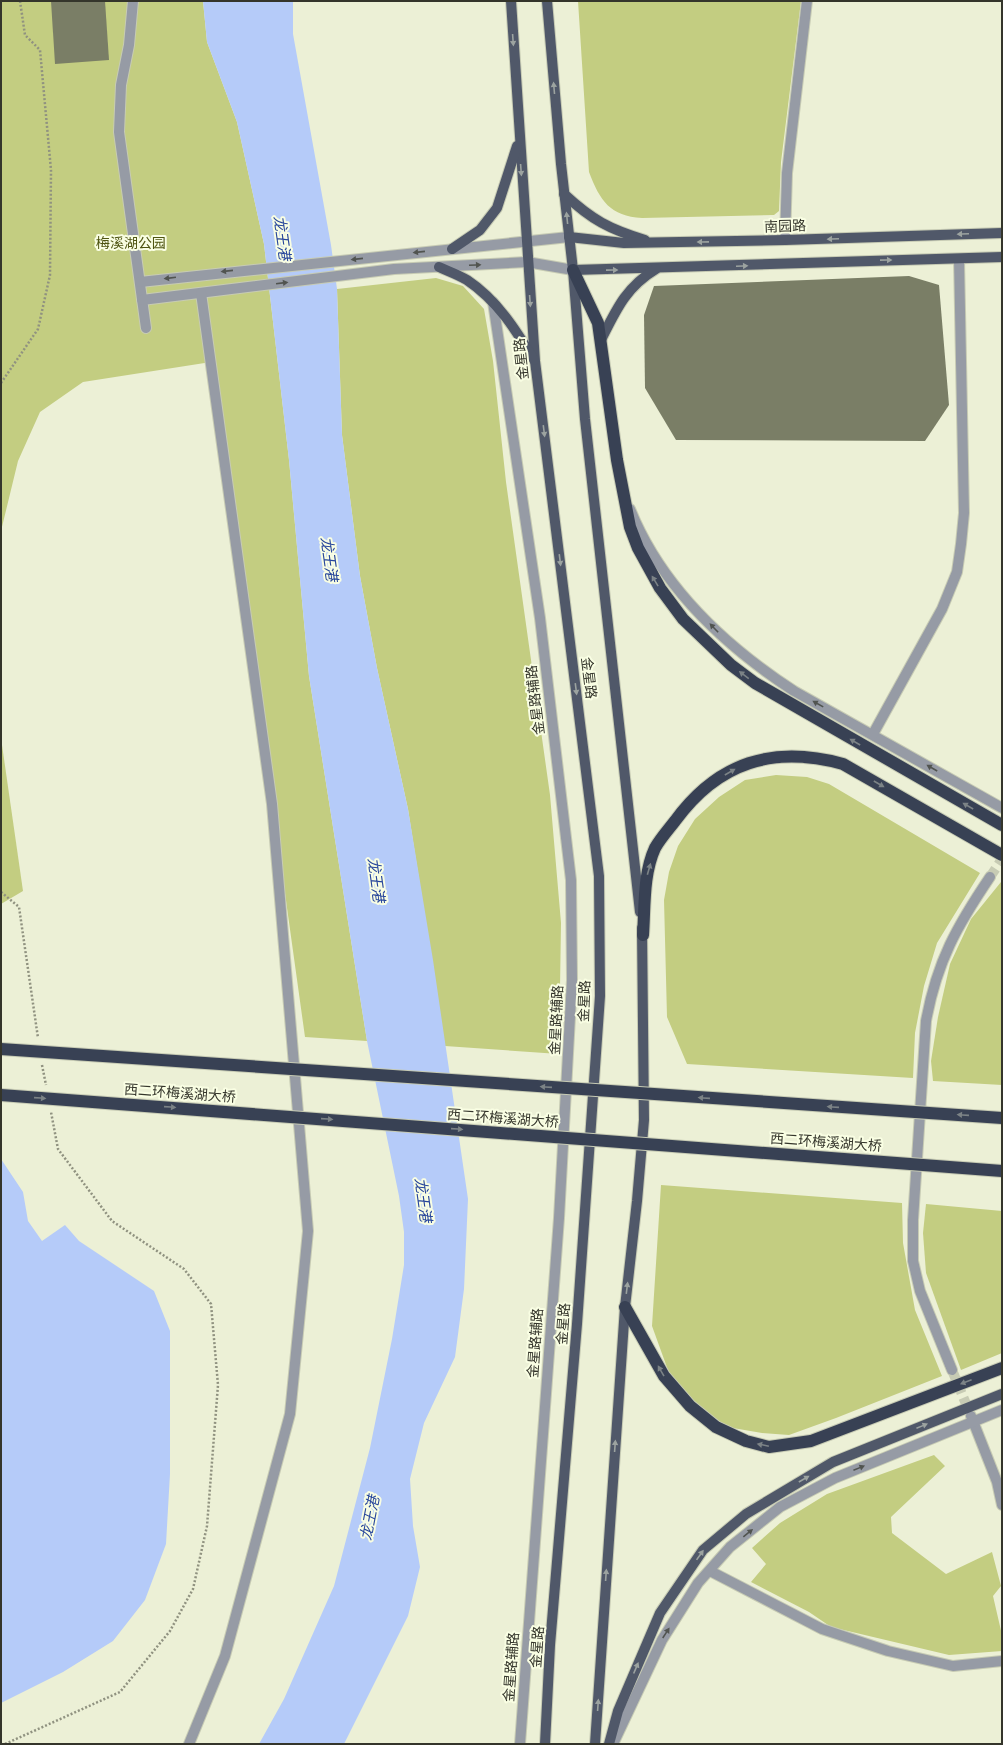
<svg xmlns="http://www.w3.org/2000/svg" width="1003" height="1745" viewBox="0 0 1003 1745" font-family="Signika,'Noto Sans SC',sans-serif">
<rect width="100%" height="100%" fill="#ecf0d6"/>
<g fill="#c3cd81">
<polygon points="1,1 203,1 207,42 237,122 264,244 289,460 309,676 367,1041 305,1037 211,362 83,382 40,412 18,461 1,531"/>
<path d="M578,1H801L781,162L779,211L774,215L642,218C610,216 600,201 589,172Z"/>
<polygon points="436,278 463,286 484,309 493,361 506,482 550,795 561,923 559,1054 445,1046 408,809 377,668 360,576 342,435 337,289"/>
<polygon points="1,738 23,891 1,904"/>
<polygon points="776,775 807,777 829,784 980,873 937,943 924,986 915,1033 913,1078 687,1064 667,1017 664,900 669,872 678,846 695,819 719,797 745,780"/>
<polygon points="1001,882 1002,1085 933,1081 931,1061 938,1017 950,964 971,919"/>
<polygon points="661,1185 902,1203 903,1243 915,1310 942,1376 836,1418 789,1435 762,1433 727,1427 696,1406 669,1373 652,1326"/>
<polygon points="926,1204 1002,1211 1002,1353 961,1370 926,1273 923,1233"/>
<polygon points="934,1455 945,1466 891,1517 892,1533 946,1574 992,1552 1001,1586 993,1596 1002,1635 1002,1651 949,1655 831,1627 809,1612 751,1582 766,1564 752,1548 780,1523 827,1494"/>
</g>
<g fill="#b5cbf9">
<polygon points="203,1 293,1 293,34 331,245 337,289 342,435 360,576 377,668 408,809 433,960 468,1199 464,1289 455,1357 424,1423 410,1479 413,1526 420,1567 408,1616 344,1744 259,1744 284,1699 334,1586 370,1448 392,1339 404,1265 404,1232 399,1196 367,1041 309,676 289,460 264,244 237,122 207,42"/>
<polygon points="1,1159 23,1192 28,1221 42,1241 65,1225 79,1241 154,1291 170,1331 170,1474 166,1544 145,1600 113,1641 63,1672 1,1703"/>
</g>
<g fill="#7a7e66">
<polygon points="51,1 105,1 109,60 55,64"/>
<polygon points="909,276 939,285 949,405 925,441 676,440 645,388 644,315 654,286"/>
</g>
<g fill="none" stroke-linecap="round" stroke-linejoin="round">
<g stroke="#c7cbb4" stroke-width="10" stroke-dasharray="10 5" stroke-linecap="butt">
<polyline points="990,877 1002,859"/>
<polyline points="952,1370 971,1416"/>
</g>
<defs>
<g id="minor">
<polyline points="133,1 129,45 121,85 119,132 146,328"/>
<polyline points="785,240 787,173 807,1"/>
<polyline points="140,282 569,237"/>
<polyline points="142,300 394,269 527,262 573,270"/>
<polyline points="493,302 540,618 571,880 572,980 559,1218 520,1744"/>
<path d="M630,509C661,586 725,646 794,691L1002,808"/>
<polyline points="873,734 942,609 957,572 961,544 964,513 959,259"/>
<path d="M952,1370L920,1291L913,1261V1220L926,1021C937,961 957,926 990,877"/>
<polyline points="971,1416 997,1482 1002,1505"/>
<polyline points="710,1571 822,1629 888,1651 953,1666 1002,1661"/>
<polyline points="189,1744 225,1656 290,1414 308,1231 272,804 201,293"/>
<polyline points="613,1744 662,1640 698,1583 730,1547 780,1507 835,1478 1002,1410"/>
</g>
<g id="major">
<polyline points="511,1 535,361 599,876 600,996 577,1324 550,1645 545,1744"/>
<polyline points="547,1 561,164 573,270 585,419 640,912"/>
<path d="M564,194C592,220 609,229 645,240"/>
<polyline points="569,237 624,243 785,240 1002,233"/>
<polyline points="452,249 480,230 497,208 517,146"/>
<path d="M439,267C448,271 459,275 467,280C497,300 516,330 534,360"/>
<polyline points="573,270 1002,257"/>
<path d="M601,340C616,310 626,287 656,269"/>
<polyline points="595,1744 625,1307 637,1201 644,1120 642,928"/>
<polyline points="609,1744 618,1711 660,1613 703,1550 746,1514 833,1462 1002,1394"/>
</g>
<g id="highway">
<polyline points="573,270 598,323 617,460 630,527 638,548 660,588 683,619 731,665 755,683 1002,825"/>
<path d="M643,935C645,907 643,874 655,848C660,839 668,830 675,821C718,762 773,745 843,764L1002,855"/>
<polyline points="625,1307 664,1376 690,1406 716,1427 746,1441 769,1447 811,1441 1002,1368"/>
</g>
</defs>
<use href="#minor" stroke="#c7cbb4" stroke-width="12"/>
<use href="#major" stroke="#c7cbb4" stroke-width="12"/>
<use href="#highway" stroke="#c7cbb4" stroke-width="14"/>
<g stroke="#909280" stroke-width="2.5" stroke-dasharray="2 2" stroke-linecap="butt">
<polyline points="1,383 38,329 50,275 51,170 40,50 25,35 20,1"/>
<polyline points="1,892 19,907 38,1038"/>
<polyline points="42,1065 46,1085"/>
<polyline points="5,1744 120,1692 170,1631 193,1589 207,1526 218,1385 211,1304 184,1269 112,1221 58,1149 51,1112"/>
</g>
<use href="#minor" stroke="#969ba5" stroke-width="10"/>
<use href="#major" stroke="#505869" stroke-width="10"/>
<use href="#highway" stroke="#384154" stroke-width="12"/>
<defs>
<g id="highway-bridge">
<polyline points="1,1049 1002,1118"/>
<polyline points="1,1095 1002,1171"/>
</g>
</defs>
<use href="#highway-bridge" stroke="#c7cbb4" stroke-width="14" stroke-linecap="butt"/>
<use href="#highway-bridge" stroke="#384154" stroke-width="12"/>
</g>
<defs><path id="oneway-solid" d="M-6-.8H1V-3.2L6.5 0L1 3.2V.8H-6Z"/></defs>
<g fill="#9ca3a0">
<use href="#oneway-solid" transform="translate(513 40) rotate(86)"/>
<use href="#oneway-solid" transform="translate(554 88) rotate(-95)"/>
<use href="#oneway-solid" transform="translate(521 170) rotate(86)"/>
<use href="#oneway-solid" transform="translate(567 218) rotate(-96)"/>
<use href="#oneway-solid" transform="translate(963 234) rotate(178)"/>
<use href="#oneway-solid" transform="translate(833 239) rotate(178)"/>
<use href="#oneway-solid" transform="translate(703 242) rotate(179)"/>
<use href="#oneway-solid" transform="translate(886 260) rotate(-1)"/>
<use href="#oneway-solid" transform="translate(742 266) rotate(-2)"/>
<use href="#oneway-solid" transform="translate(612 270) rotate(-1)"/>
<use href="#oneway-solid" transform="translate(530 301) rotate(86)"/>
<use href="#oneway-solid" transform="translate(544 431) rotate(83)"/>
<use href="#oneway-solid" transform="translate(560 560) rotate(83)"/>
<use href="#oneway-solid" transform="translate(576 689) rotate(83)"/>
<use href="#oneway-solid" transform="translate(627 1288) rotate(-83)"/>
<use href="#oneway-solid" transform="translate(922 1426) rotate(-22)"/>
<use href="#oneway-solid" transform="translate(615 1446) rotate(-86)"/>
<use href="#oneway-solid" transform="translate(804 1479) rotate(-30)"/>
<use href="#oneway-solid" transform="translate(700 1555) rotate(-55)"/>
<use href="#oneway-solid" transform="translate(606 1575) rotate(-86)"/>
<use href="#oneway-solid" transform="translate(636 1668) rotate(-67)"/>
<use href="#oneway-solid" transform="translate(598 1705) rotate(-86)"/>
</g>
<g fill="#515450">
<use href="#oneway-solid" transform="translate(419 252) rotate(174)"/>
<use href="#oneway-solid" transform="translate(357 259) rotate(174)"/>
<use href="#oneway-solid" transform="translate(475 265) rotate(-3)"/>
<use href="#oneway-solid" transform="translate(227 271) rotate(174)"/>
<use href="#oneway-solid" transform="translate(170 278) rotate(173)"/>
<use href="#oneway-solid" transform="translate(282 283) rotate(-7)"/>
<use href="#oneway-solid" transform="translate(714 628) rotate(-134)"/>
<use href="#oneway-solid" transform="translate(818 704) rotate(-151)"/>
<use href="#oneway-solid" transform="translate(932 768) rotate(-150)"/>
<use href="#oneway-solid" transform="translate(859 1468) rotate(-22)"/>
<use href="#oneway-solid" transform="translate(748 1533) rotate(-39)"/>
<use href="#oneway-solid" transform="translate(666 1633) rotate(-57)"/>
</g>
<g fill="#7c8386">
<use href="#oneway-solid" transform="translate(655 581) rotate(-121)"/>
<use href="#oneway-solid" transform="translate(744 675) rotate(-143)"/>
<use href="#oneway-solid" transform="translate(855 742) rotate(-150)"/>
<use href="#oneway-solid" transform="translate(730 772) rotate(-30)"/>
<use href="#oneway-solid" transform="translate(879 784) rotate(30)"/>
<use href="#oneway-solid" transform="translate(968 806) rotate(-150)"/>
<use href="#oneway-solid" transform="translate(649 869) rotate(-74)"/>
<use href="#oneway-solid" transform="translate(546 1087) rotate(-176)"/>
<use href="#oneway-solid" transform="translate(40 1098) rotate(4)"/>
<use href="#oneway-solid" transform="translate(704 1098) rotate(-176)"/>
<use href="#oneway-solid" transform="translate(170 1107) rotate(4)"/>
<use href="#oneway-solid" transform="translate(833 1107) rotate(-176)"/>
<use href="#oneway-solid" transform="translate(963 1115) rotate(-176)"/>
<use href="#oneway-solid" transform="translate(327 1119) rotate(4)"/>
<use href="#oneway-solid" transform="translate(457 1129) rotate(4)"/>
<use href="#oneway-solid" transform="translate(661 1371) rotate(-120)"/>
<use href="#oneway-solid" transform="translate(966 1382) rotate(159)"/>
<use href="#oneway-solid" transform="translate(763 1445) rotate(-168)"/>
</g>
<g text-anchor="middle" stroke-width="4" stroke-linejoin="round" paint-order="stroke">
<g font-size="14" fill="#34352b" stroke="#f9fee3">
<text transform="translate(785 226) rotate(-2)" y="5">南园路</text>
<text transform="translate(521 359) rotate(-96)" y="5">金星路</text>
<text transform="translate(589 678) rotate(83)" y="5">金星路</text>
<text transform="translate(535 700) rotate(-97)" y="5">金星路辅路</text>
<text transform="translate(584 1001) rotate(-88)" y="5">金星路</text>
<text transform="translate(556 1020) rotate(-87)" y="5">金星路辅路</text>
<text transform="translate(180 1093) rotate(4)" y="5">西二环梅溪湖大桥</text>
<text transform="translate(503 1118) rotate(4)" y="5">西二环梅溪湖大桥</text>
<text transform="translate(826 1142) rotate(4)" y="5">西二环梅溪湖大桥</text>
<text transform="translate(563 1324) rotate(-86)" y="5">金星路</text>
<text transform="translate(535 1343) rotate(-86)" y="5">金星路辅路</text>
<text transform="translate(537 1647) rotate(-86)" y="5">金星路</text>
<text transform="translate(511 1667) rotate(-86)" y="5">金星路辅路</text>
</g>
<g font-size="14" fill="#4e5411" stroke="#f9fee3">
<text x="131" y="248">梅溪湖公园</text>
</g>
<g font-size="15" font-style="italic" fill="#26459b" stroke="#f9fee3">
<text transform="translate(282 238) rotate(82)" y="5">龙王港</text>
<text transform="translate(329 559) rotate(82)" y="5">龙王港</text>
<text transform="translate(376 880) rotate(82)" y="5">龙王港</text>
<text transform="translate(423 1200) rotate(82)" y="5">龙王港</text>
<text transform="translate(370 1518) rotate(-79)" y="5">龙王港</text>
</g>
</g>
<rect width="1003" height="1745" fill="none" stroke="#34352b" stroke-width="4"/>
</svg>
